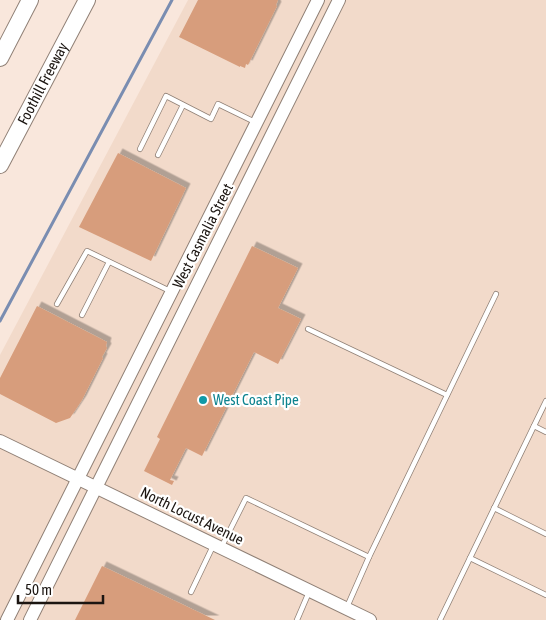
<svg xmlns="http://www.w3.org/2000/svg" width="546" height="620" viewBox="0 0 546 620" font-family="'Asap Condensed',sans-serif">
<defs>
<filter id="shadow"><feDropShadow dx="4.5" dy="-4.5" stdDeviation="0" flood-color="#0004"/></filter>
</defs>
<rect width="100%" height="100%" fill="#f9e7dc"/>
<polygon fill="#f2daca" points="188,0 546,0 546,620 0,620 0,355"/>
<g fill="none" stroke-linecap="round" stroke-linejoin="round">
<polyline stroke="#7a8db1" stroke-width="3" points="0,321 172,0"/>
</g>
<g fill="#d79d7b" filter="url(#shadow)">
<polygon points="198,0 278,0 276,5 277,6 248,65 246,64 245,68 240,66 240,67 179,37"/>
<polygon points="118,153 186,188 151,261 79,227"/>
<polygon points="252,246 298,268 278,308 301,319 278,364 254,352 202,456 186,448 170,480 174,481 172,485 144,471 160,439 157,437"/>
<polygon points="37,306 107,342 106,346 107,348 102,357 103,358 82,400 70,418 56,423 0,394 0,378"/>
<polygon points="102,566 215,620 75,620"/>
</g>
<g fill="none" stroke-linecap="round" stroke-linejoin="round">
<defs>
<g id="lane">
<polyline points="140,149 166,96 211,119 218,104 255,122"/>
<polyline points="158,155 183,105"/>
<polyline points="57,304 87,251 170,291"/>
<polyline points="82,315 109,262"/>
<polyline points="308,329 447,395"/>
<polyline points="534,426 546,432"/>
<polyline points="494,508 546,534"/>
<polyline points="222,546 246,498 369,557"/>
<polyline points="470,558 546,595"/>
<polyline points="191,592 213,546"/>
<polyline points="347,607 369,557 496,294"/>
<polyline points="297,620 309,592"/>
<polyline points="440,620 546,401"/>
</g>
<g id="secondary">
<polyline points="0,441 370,620"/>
<polyline points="7,620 318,0"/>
<polyline points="30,620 339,0"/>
</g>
<g id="highway">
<polyline points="0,58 30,0"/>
<path id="s1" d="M0,165L87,0"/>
</g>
</defs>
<use href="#lane" stroke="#908076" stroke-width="6"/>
<use href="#secondary" stroke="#908076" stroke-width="14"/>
<use href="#highway" stroke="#908076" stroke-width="18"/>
<use href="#lane" stroke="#fff" stroke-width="4.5"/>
<use href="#secondary" stroke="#fff" stroke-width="12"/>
<use href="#highway" stroke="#fff" stroke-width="16"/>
</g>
<circle fill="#0f9aa8" stroke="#fff" stroke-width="2" cx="203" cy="400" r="5"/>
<g text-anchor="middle" stroke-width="4.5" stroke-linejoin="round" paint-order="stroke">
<g font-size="15" fill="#1b1511" stroke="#fff">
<text dy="5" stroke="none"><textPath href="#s1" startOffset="92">Foothill Freeway</textPath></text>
<text transform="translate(203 236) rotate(-63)" y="5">West Casmalia Street</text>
<text transform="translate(192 516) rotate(26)" y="5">North Locust Avenue</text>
</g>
<g font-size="15" fill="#0d838f" stroke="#fff" text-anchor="start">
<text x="213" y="405">West Coast Pipe</text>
</g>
</g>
<path d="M18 595v8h85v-8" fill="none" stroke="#1b1511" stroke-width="2.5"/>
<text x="25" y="595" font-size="15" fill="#1b1511" stroke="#ffffff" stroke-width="4" paint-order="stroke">50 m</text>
</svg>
